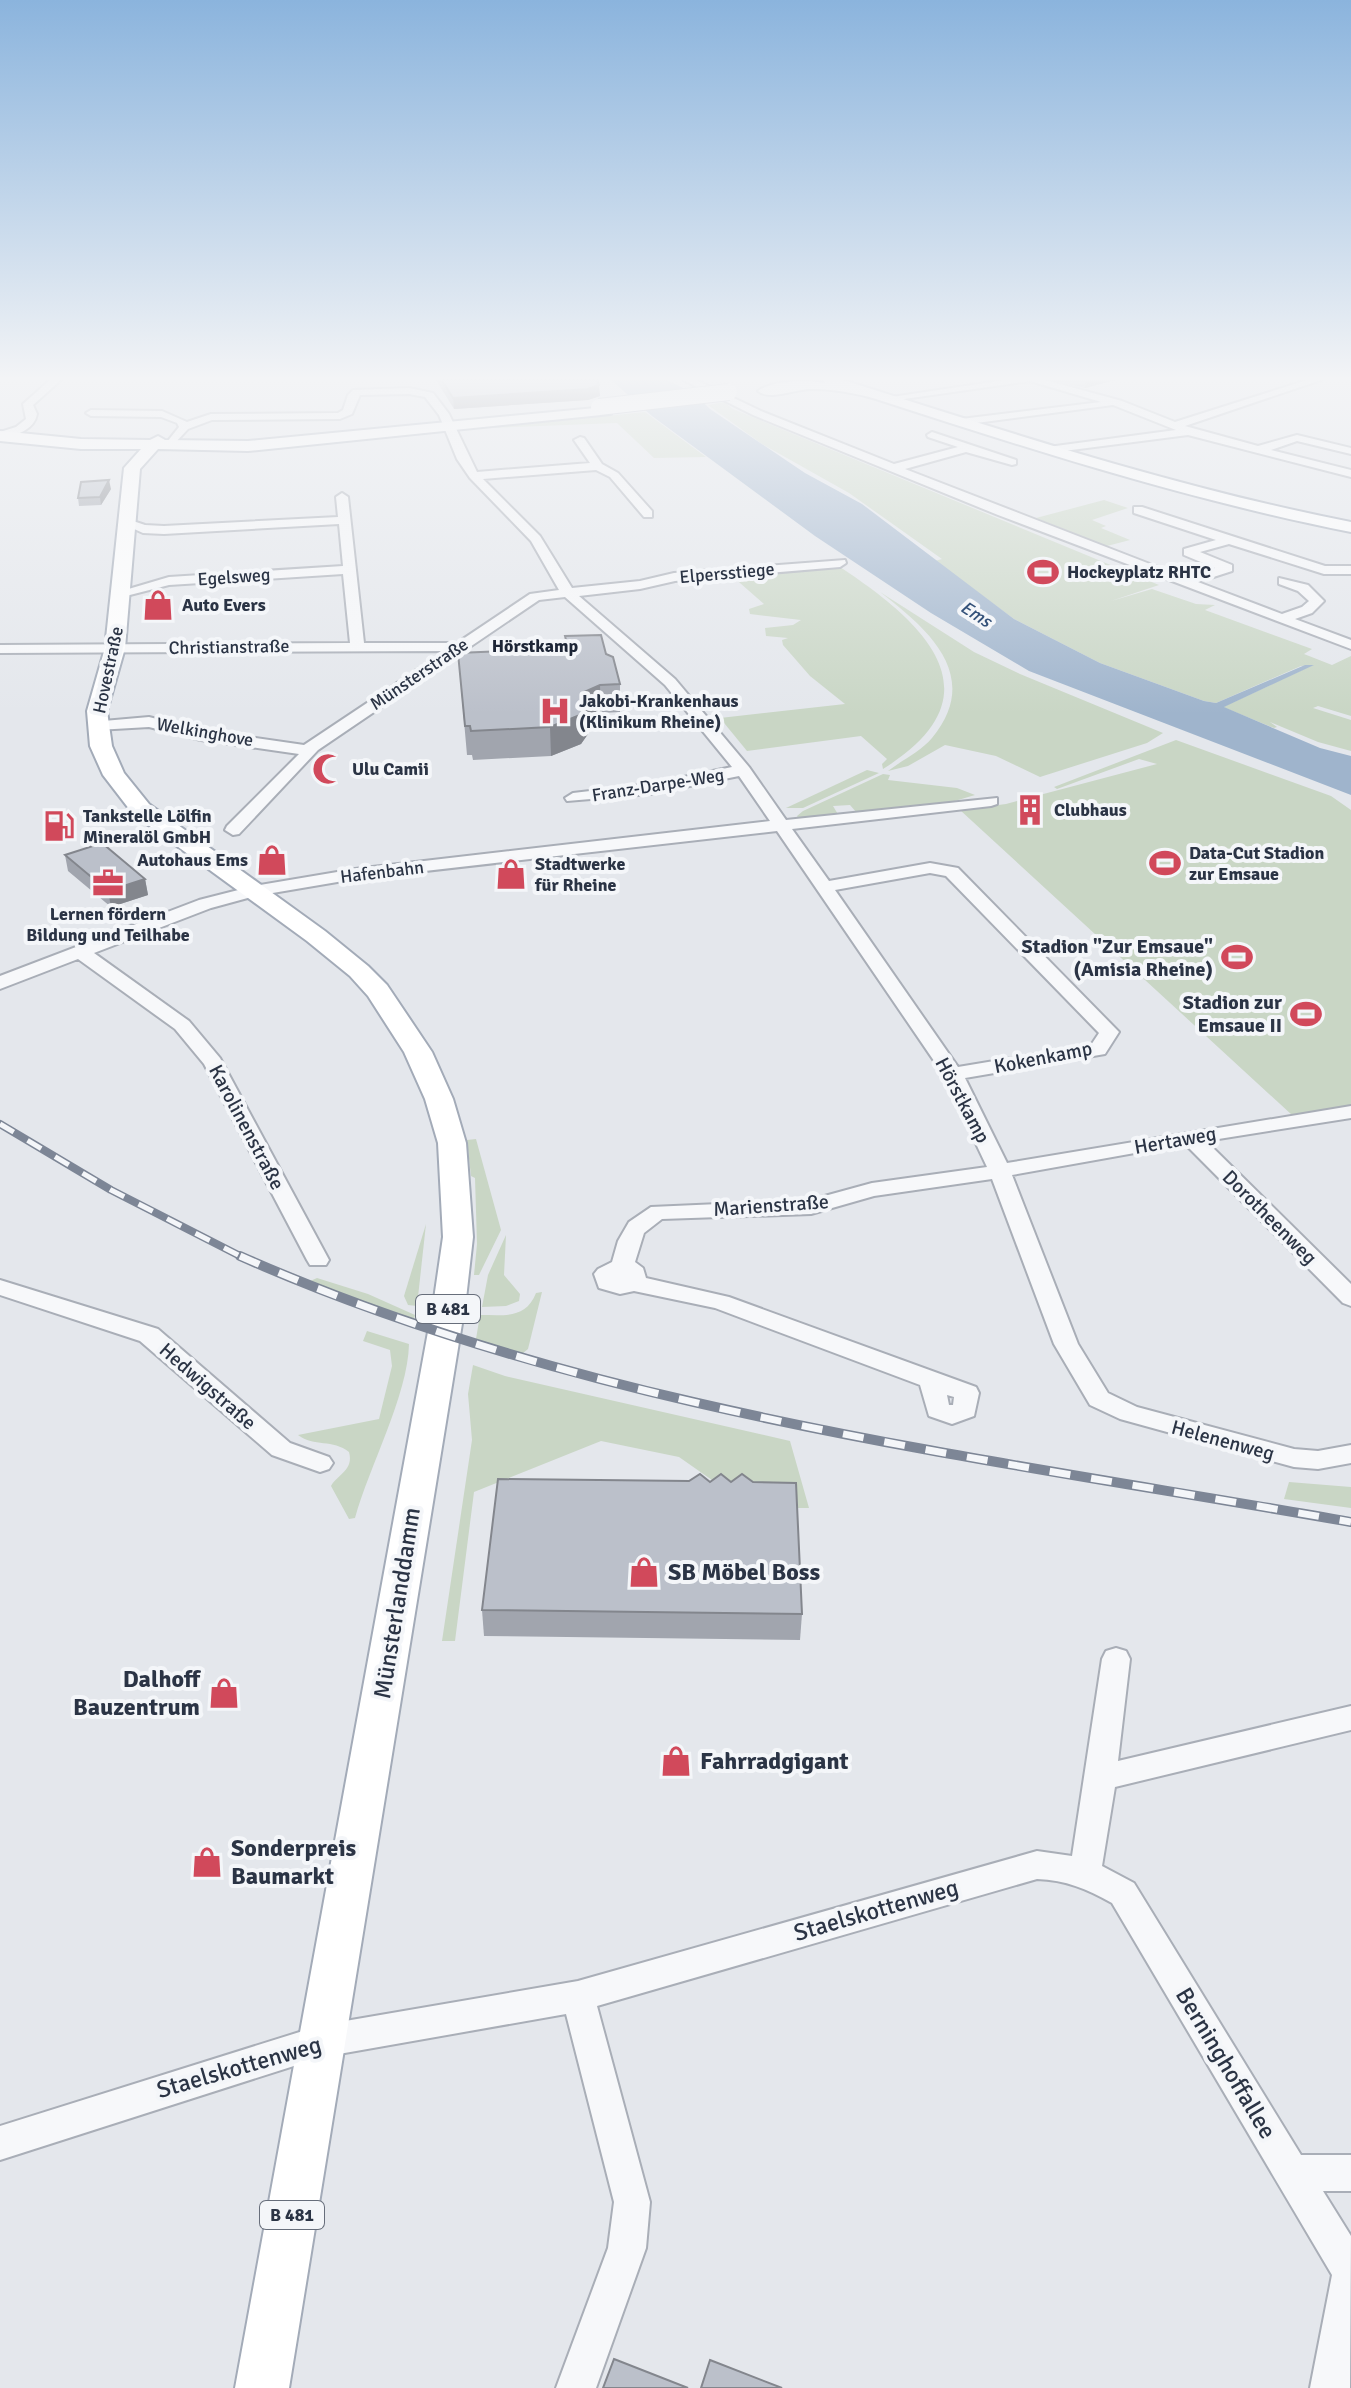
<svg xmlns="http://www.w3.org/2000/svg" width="1351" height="2388" viewBox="0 0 1351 2388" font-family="Signika,sans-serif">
<rect width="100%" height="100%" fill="#e4e7ec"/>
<g fill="#c9d6c5">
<polygon points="724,402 733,409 1159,585 1111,601 1152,589 1196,604 1215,605 1205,610 1312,649 1304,654 1332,665 1351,656 1351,716 1318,706 1313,708 1351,720 1351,751 1318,742 1270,722 1277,727 1274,728 1223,707 1313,665 1301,666 1216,703 1204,701 1100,663 1014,619 935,561 942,559 849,493 762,444 708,405"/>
<polygon points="645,412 706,457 654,458 617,423 488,428"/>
<polygon points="1104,500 1128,508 1092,520 1106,526 1101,528 1130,540 1107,546 1036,518"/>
<path d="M840,567C922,621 1004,694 883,769L882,764L887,759L861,736L747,751L720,718L845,704L810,676L783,645L782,640L788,638L766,636L765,628L793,625L801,620L750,614L749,609L764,604L732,576L695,579Z"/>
<path d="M880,592L974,652L1020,674L1163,733L1147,743L1040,777L996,756L945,745L908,766L888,771C902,760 920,752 932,738C983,676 928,629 880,592Z"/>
<polygon points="1176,740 1331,796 1351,810 1351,1106 1292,1115 960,810 1006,804 1157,764 1139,759 1057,789 1054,787"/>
<polygon points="867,770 879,773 803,808 786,808"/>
<polygon points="883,774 890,775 888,780 957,788 975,795 941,805 857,813 850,805 833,806 839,816 799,820 797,816 803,811"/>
<polygon points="476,1139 501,1230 479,1275 474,1275 477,1244 475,1178 471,1176 467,1140"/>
<polygon points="426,1224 417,1306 408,1305 404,1296"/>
<polygon points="506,1235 504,1275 520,1294 519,1301 506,1306 482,1307 488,1275"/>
<polygon points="317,1278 368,1294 415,1315 414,1319 308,1282"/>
<path d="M542,1292L528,1349L522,1354L476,1339L480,1315C504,1315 526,1319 536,1293Z"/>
<path d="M367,1331L409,1344C408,1395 369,1467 355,1518L349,1519L331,1486C338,1474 354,1470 349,1452C333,1439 314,1447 298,1435L379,1419L392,1366L390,1350L363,1341Z"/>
<polygon points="473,1365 505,1376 790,1441 809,1508 752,1508 679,1457 601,1441 474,1492 455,1641 442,1641 472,1440 468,1394"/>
<polygon points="1289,1482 1351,1487 1351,1508 1284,1499"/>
</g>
<polygon fill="#9fb4cc" points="611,380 667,380 695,394 710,409 805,473 862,504 1014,619 1100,663 1204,701 1216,703 1305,665 1314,665 1224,707 1320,748 1351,756 1351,795 1029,671 931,613 815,536 652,416"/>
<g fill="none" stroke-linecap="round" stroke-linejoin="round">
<defs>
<g id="minor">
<path d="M50,380H61L33,405L37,414C34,431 15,435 0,439V432L16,427L26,419L23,404Z"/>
<polygon points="683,380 696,380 761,411 894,464 958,447 928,437 927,435 932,432 1016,460 1016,464 1012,465 966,452 905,469 1186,578 1215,568 1184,555 1184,549 1216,540 1134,513 1134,507 1142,507 1325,566 1351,566 1351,574 1324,574 1229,544 1200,552 1232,565 1232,571 1198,582 1282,614 1302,607 1309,601 1298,591 1279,584 1279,578 1308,585 1324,601 1312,613 1295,619 1351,640 1351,649 998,515 753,415"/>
<polygon points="1005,380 1045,380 1122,401 1175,422 1307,380 1321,380 1185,426 1258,446 1297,435 1351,448 1351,454 1297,441 1271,450 1351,470 1351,477 1188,435 1048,453 1042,450 1048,447 1176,430 1113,405 961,425 956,422 961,419 1101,402 1030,381 890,401 885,398"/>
<path d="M409,388L433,393L449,414L477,472L590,463L574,440L580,437L584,438L602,464L618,473L652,511V517H644L610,477L596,470L483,479L540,536L572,588L640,581L674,573L845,560L846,563L840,567L675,581L640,589L579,596L675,679L749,767L786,820L997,798V804L991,806L792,829L829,881L930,863L958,868L1119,1032L1105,1054L965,1078L1007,1163L1351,1106V1118L1206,1141L1351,1284V1306L1343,1303L1185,1144L1012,1175L1078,1344L1108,1393L1137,1407L1294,1449L1318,1451L1351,1445V1463L1318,1469L1294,1467L1120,1419L1090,1405L1054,1344L992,1179L874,1196L811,1214L662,1219L644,1233L635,1262L643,1268L646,1278L729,1297L976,1387L979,1393L974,1416L952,1424L929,1416L920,1385L715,1308L634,1291L620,1294L599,1288L594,1274L598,1269L612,1262L618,1241L629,1222L651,1207L810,1200L872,1183L987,1167L943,1074L777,831L355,879L255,896L211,908L94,953L189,1021L220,1058L329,1260L326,1265H310L307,1260L204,1064L175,1029L78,959L0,989V976L199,900L254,886L355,869L770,821L739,776L650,794L567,801L565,798L573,793L650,784L732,767L665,685L565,597L539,600L318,750L239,834L233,835L225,830L227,826L299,754L201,740L149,727L97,730L89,725L92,722L149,717L201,730L304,745L445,651L0,653V645L350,643L343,574L169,585L122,597L115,593L169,577L343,566L339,524L164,534L143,533L121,523L127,519L145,525L164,526L338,517L336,497L342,493L348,497L364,643H457L530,594L559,590L531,541L470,478L457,459L439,415L425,397L409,394L360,395L352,414L340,419L212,420L188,429L173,445L167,442L179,427L177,423L161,417L91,416L86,413L91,410L162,411L187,422L211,414L338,413L343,410L348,395L353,390ZM930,873L946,876L1099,1033L1091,1045L958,1067L835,890ZM947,1395L954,1397L953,1405H949Z"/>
<polygon points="0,1280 158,1329 290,1443 329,1457 333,1463 329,1469 320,1472 272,1455 140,1341 0,1295"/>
<path d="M1116,1648L1126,1651L1130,1659L1118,1761L1351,1706V1730L1115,1787L1102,1866L1134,1883L1301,2155H1351V2191H1323L1351,2236L1350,2388H1310L1332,2275L1112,1903C1087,1889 1066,1880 1037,1879L597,2006L650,2202L646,2248L596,2388H556L608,2248L614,2202L566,2014L322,2057L0,2160V2126L322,2025L578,1981L1037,1851L1072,1856L1102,1659L1106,1651Z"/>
</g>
<g id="major">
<path d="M823,380H843C1011,433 1178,488 1351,522V532C1189,500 1033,450 876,399C856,393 832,389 811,389C795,389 770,401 758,391C773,380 806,380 825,383Z"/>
<polygon points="606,407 611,408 611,414 248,451 158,449 140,469 125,648 107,711 112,746 124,773 149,804 325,931 368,966 387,985 432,1052 453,1099 466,1143 473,1237 466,1299 289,2388 235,2388 434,1299 443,1237 438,1143 425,1099 404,1052 368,996 350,976 307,941 133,814 103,775 90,746 87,711 105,648 124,468 141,449 81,449 0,441 0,431 81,439 150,440 158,436 165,440 248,441"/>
</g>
</defs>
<use href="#minor" stroke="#a9aeb7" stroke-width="4"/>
<use href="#major" stroke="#a3abb8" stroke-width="4"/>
<use href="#minor" fill="#f7f8fa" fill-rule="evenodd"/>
<use href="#major" fill="#fff" fill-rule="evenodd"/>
<defs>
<polyline id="rail-far1" points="0,1124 111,1190 244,1258"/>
<path id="rail" d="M240,1256C590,1411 976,1456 1351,1522"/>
</defs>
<use href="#rail-far1" stroke="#7d8696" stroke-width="8"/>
<use href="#rail" stroke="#7d8696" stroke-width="10"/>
<use href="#rail-far1" stroke="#f4f6f9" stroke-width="5" stroke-dasharray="16" stroke-linecap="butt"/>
<use href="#rail" stroke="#f4f6f9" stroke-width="7" stroke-dasharray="21" stroke-linecap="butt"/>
<defs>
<polyline id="major-bridge" points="599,407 729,392"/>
</defs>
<use href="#major-bridge" stroke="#a3abb8" stroke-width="18" stroke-linecap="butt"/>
<use href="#major-bridge" stroke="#fff" stroke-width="16"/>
</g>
<g fill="#a1a5ae">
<polygon points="436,380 597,380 600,396 588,400 454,409"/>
<polygon points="1050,380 1115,380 1085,388"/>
<polygon points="111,489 101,505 79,506 78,498"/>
<polygon points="565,636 606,654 620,684 620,712 601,713 587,719 588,734 581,744 551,756 473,760 472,755 467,755 458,653 566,648"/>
<polygon points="65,855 145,879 148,895 111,907 68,871"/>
<polygon points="689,1481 802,1614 800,1640 484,1636 482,1610"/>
</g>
<g fill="#83868d">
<polygon points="1086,380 1115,380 1085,388"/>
<polygon points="599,385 600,396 588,400 454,409 453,398"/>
<polygon points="109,480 111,489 101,505 100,497"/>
<polygon points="600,685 601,713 587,719 588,734 581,744 551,756 550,727 584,692"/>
<polygon points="145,879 148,895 111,907 108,891"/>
</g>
<g fill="#bbc0ca" stroke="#83868d" stroke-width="2">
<polygon points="442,380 597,380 599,385 588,389 453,398"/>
<polygon points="109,480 100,497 78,498 81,482"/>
<polygon points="601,635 606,654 613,657 620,684 600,685 584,692 587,705 580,715 550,727 471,731 470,726 465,726 458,653 568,648 565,636"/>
<polygon points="102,843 145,879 108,891 65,855"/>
<polygon points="700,1474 710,1482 721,1474 731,1482 742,1474 753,1482 796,1483 802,1614 482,1610 498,1479 689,1481"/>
<polygon points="614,2359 688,2388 603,2388"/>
<polygon points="710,2360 782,2388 701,2388"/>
</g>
<linearGradient id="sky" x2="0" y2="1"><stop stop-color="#8bb4dd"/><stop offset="0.53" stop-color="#f3f4f6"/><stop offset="1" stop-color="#f3f4f6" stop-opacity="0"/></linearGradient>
<rect width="1351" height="714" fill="url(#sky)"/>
<defs>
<symbol id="stadium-bare" viewBox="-9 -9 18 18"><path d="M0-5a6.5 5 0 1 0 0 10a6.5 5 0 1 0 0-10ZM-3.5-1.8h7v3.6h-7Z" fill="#d1495b" stroke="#f4f6f9" stroke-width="2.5" paint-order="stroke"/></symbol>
<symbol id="shop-bare" viewBox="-9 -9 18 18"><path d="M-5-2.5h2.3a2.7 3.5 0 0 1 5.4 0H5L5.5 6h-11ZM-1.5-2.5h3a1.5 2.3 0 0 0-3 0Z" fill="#d1495b" stroke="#f4f6f9" stroke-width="2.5" paint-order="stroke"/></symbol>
<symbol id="hospital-bare" viewBox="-9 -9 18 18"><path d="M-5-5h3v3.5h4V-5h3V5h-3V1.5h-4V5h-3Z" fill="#d1495b" stroke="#f4f6f9" stroke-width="2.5" paint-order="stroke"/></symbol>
<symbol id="mosque-bare" viewBox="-9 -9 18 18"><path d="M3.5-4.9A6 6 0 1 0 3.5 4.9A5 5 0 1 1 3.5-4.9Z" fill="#d1495b" stroke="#f4f6f9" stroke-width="2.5" paint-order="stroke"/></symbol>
<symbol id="building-bare" viewBox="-9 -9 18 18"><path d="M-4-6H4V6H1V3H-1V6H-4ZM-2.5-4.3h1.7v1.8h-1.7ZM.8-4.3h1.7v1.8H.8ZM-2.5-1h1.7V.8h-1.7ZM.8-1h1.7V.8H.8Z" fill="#d1495b" stroke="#f4f6f9" stroke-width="2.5" paint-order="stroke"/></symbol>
<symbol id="fuel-bare" viewBox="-9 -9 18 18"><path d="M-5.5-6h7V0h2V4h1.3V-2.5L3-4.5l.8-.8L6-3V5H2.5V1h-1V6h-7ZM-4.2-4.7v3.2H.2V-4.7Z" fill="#d1495b" stroke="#f4f6f9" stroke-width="2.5" paint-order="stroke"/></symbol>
<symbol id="office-bare" viewBox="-9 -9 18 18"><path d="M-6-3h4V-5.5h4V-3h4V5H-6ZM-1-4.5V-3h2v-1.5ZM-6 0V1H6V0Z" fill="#d1495b" stroke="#f4f6f9" stroke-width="2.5" paint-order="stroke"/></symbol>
</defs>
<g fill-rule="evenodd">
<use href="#stadium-bare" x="1021" y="550" width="44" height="44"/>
<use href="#shop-bare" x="136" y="583" width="44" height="44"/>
<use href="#hospital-bare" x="533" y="689" width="44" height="44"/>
<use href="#mosque-bare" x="306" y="747" width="44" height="44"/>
<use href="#building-bare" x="1008" y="788" width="44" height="44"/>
<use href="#fuel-bare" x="37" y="804" width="44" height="44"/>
<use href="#shop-bare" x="250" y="838" width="44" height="44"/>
<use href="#stadium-bare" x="1143" y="841" width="44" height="44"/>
<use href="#shop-bare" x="489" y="852" width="44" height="44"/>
<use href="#office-bare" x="86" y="861" width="44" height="44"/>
<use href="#stadium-bare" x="1215" y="935" width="44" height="44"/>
<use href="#stadium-bare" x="1284" y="992" width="44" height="44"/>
<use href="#shop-bare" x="622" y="1550" width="44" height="44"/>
<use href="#shop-bare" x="202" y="1671" width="44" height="44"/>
<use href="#shop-bare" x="654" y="1739" width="44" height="44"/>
<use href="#shop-bare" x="185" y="1840" width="44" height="44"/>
</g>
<g text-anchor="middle" stroke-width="8" stroke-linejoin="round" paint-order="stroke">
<g font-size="18" font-weight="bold" fill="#2b3445" stroke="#f4f6f9" text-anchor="start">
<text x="1067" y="578">Hockeyplatz RHTC</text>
<text x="182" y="611">Auto Evers</text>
<text x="579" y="707">Jakobi-Krankenhaus<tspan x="579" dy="21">(Klinikum Rheine)</tspan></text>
<text x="352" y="775">Ulu Camii</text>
<text x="1054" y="816">Clubhaus</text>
<text x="83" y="822">Tankstelle Lölfin<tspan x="83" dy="21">Mineralöl GmbH</tspan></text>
<text x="1189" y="859">Data-Cut Stadion<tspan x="1189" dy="21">zur Emsaue</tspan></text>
<text x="248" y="866" text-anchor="end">Autohaus Ems</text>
<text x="535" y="870">Stadtwerke<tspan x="535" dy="21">für Rheine</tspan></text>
<text x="108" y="920" text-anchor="middle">Lernen fördern<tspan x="108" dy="21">Bildung und Teilhabe</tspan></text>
</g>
<g font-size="18" fill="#2b3445" stroke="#f4f6f9">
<text transform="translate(727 573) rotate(-5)" y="6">Elpersstiege</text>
<text transform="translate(234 577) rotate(-4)" y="6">Egelsweg</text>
<text transform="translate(229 647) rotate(-1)" y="6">Christianstraße</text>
<text transform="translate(108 670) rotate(-78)" y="6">Hovestraße</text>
<text transform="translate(419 674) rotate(-34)" y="6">Münsterstraße</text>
<text transform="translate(205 732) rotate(10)" y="6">Welkinghove</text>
<text transform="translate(658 785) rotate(-9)" y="6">Franz-Darpe-Weg</text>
<text transform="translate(382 872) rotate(-7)" y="6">Hafenbahn</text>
</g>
<g font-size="18" font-style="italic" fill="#34527a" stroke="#f4f6f9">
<text transform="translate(976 614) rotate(33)" y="6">Ems</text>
</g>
<g font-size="18" font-weight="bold" fill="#1d2536" stroke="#f4f6f9">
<text x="535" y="652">Hörstkamp</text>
</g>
<g fill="#f4f6f9" stroke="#676e7b" stroke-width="2">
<rect x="416" y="1295" width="64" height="28" rx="6"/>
<rect x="260" y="2201" width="64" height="28" rx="6"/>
</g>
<g font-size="18" font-weight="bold" fill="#2b3445">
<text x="448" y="1315">B 481</text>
<text x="292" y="2221">B 481</text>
</g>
<g font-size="20" font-weight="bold" fill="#2b3445" stroke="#f4f6f9" text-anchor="end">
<text x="1213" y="953">Stadion "Zur Emsaue"<tspan x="1213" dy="23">(Amisia Rheine)</tspan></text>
<text x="1282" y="1009">Stadion zur<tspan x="1282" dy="23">Emsaue II</tspan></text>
</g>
<g font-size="20" fill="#2b3445" stroke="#f4f6f9">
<text transform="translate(1043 1057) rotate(-11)" y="7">Kokenkamp</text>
<text transform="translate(963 1100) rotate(62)" y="7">Hörstkamp</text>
<text transform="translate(247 1127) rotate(62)" y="7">Karolinenstraße</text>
<text transform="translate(1175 1140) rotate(-10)" y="7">Hertaweg</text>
<text transform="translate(771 1205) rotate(-4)" y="7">Marienstraße</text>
<text transform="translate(1270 1217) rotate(45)" y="7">Dorotheenweg</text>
<text transform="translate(208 1386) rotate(41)" y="7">Hedwigstraße</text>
<text transform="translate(1223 1440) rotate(15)" y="7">Helenenweg</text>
</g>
<g font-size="24" font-weight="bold" fill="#2b3445" stroke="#f4f6f9" text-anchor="start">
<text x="668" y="1580">SB Möbel Boss</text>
<text x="200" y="1687" text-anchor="end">Dalhoff<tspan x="200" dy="28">Bauzentrum</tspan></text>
<text x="700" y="1769">Fahrradgigant</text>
<text x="231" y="1856">Sonderpreis<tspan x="231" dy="28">Baumarkt</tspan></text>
</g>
<g font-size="24" fill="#2b3445" stroke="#f4f6f9">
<text transform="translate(397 1603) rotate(-81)" y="8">Münsterlanddamm</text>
<text transform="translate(876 1910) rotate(-16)" y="8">Staelskottenweg</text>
<text transform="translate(1226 2063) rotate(59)" y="8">Berninghoffallee</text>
<text transform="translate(239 2067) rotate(-16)" y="8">Staelskottenweg</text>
</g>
</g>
</svg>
